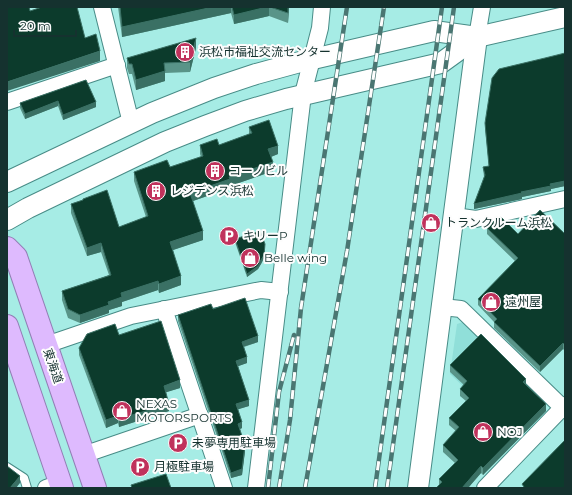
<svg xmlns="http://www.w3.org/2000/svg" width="572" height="495" viewBox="0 0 572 495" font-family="Montserrat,'Noto Sans JP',sans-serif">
<rect width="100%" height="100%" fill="#a6ece5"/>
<polygon fill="#90dfd9" points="463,322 518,375 486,408 450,374 457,324"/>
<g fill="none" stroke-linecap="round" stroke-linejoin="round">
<defs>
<polyline id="service" points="7,467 24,478 27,488"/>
<g id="minor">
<polyline points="102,7 131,123"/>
<polyline points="477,37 482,7"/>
<polyline points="7,102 117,65"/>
<polyline points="454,216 476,219 565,199"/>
<polyline points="442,307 461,309 565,410"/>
<polyline points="164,309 224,488"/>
<polyline points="46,345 131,316 261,290 280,292"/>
<polyline points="83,455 200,415"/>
<polyline points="46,488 60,483"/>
<polyline points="256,488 303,94 320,28 322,7"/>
<polyline points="485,488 565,405"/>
</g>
<g id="tertiary">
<polyline points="7,182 152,113 214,88 256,74 300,62 434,31 477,37 565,17"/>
<polyline points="7,220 28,208 165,142 205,126 245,111 286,99 441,63 477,37"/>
<polyline points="418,488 477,37"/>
</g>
<g id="trunk">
<polyline points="7,248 16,257 95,488"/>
<polyline points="7,326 62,488"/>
</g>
</defs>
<use href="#service" stroke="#488c87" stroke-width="10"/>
<use href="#minor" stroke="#488c87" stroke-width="18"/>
<use href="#tertiary" stroke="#488c87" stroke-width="22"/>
<use href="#trunk" stroke="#927fb5" stroke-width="24"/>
<use href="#service" stroke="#fff" stroke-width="8"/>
<use href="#minor" stroke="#fff" stroke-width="16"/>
<use href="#tertiary" stroke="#fff" stroke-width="20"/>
<use href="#trunk" stroke="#debafe" stroke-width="22"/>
<defs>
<g id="rail">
<polyline points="268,488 279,392 294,335"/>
<polyline points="279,488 290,420 301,308 347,7"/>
<polyline points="305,488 347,251 384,7"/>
<polyline points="375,488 442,7"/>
<polyline points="387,488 454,7"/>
</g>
</defs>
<use href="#rail" stroke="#4a7672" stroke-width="4.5"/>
<use href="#rail" stroke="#fdfdfd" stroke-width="3" stroke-dasharray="9" stroke-linecap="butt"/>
</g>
<g fill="#599488">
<polygon points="118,7 289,7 288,23 269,16 234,24 231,13 122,37"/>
<polygon points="196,48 190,72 165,73 165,81 136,90 132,74 129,74 127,68 127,58"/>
<polygon points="565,53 565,186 551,189 551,191 522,197 522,199 474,209 484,177 483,167 489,166 485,128 485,123"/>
<polygon points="86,80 96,107 63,120 58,106 25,119 20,108 20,103"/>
<polygon points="249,127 278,154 271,157 273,171 230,186 230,188 193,201 203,240 173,250 181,285 159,293 158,290 122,302 122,306 109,310 109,313 80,323 68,318 62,300 62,291 109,275 101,252 87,256 71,213 71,204 83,200 83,199 119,227 146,217 134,181 134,172 170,167 201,157 200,154 200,145 219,145 249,134"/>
<polygon points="487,228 518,234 565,234 565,351 563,349 540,372 494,328 494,322 478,305 478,299 515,261 487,234"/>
<polygon points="235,239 265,247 264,258 261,264 258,269 247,277 235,242"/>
<polygon points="213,309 258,342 244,347 247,363 238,366 249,406 238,409 242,428 240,429 245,451 242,475 231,478 178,321 178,315"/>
<polygon points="79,348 180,388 166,392 169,411 119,427 118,423 106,428 79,355"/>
<polygon points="450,365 526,385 546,411 483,475 481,473 468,488 437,488 439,485 439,479 455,463 443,452 443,445 456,431 449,425 449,418 466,401 460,396 460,389 464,385 450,372"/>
</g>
<g fill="#3a7064">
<polygon points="213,7 231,7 231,13 122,37 122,27"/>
<polygon points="267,7 269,7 269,16 234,24 234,15"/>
<polygon points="288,7 289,7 288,23"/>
<polygon points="196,38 196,48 190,72 190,62"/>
<polygon points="100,51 100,61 7,91 7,82"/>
<polygon points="165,71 165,81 136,90 136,80"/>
<polygon points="58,101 58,106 25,119 25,114"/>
<polygon points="96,102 96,107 63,120 63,115"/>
<polygon points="278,146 278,154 268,158 268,149"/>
<polygon points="273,162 273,171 230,186 230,188 190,202 190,193 229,177"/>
<polygon points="565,181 565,186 551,189 551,191 522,197 522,199 474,209 474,204 550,184"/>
<polygon points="203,231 203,240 170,251 170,242"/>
<polygon points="101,243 101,252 87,256 87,248"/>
<polygon points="265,244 264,258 261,264 258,269 247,277 247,274"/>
<polygon points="181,276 181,285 159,293 159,284"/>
<polygon points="158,281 158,290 122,302 122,306 109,310 109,313 80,323 80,315 108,302 121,293"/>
<polygon points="258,336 258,342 242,347 242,342"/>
<polygon points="563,343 563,349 540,372 540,366"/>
<polygon points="247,357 247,363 236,367 236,361"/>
<polygon points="526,379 526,386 523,382"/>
<polygon points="180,380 180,388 164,393 164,386"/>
<polygon points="249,400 249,406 236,410 236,404"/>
<polygon points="169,404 169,411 119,427 119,419"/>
<polygon points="546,404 546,411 483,475 483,468"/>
<polygon points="118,416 118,423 106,428 106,420"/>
<polygon points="242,422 242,428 238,430 238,424"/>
<polygon points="245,445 245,451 242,475 231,478 231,473"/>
<polygon points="481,466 481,473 468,488 462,488"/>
<polygon points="20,476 20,483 16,488 10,488"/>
</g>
<g fill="#0c3b2c" stroke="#3a7064">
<polygon points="7,7 29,7 30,11 42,7 77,7 85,38 96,34 100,51 7,82"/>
<polygon points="120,7 213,7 122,27"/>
<polygon points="232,7 267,7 234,15"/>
<polygon points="270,7 288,7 288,13"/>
<polygon points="196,38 190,62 164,63 165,71 136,80 132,64 129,64 127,58"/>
<polygon points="565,53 565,181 550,184 551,186 521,192 522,193 474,204 485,175 483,167 489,166 485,123 492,78 499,69 545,58"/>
<polygon points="86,80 96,102 63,115 58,101 25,114 20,103"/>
<polygon points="269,120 278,146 268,149 273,162 229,177 230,179 190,193 203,231 170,242 181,276 159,284 158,281 121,293 122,297 108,302 109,305 80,315 68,309 62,291 111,275 101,243 87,248 71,204 83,200 83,199 107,190 119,227 148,216 134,172 167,160 170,167 203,156 200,145 217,139 219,145 252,133 249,127"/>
<polygon points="540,210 565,234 565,345 563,343 540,366 494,322 497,319 478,299 518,258 487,228 496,219 501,217 518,234"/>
<polygon points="260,231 265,244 264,255 261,260 258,266 247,274 235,239"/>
<polygon points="245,298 258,336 242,342 247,357 236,361 249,400 236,404 242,422 238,424 245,445 242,469 231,473 178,315 211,304 213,309"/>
<polygon points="161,321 180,380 164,386 169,404 119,419 118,416 106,420 79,348 87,334 115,324 119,335"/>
<polygon points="481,334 526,379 523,382 546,404 483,468 481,466 462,488 437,488 437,487 442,482 439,479 458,460 443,445 459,427 449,418 469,398 460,389 467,381 450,365"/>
<polygon points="565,440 565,488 523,488 524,487 522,484"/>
<polygon points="7,466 20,476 10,488 7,488"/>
<polygon points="166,474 171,488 132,488 131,485"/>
</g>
<defs>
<symbol id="building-disc" viewBox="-11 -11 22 22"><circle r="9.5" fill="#c0325c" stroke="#fdfdfd"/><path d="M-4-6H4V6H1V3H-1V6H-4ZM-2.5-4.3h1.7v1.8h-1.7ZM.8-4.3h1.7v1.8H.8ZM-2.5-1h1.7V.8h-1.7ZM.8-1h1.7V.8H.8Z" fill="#fff"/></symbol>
<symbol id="shop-disc" viewBox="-11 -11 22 22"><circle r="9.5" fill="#c0325c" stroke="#fdfdfd"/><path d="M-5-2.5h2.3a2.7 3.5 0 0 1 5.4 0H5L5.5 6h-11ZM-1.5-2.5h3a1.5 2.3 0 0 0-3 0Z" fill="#fff"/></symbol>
<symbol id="parking-disc" viewBox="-11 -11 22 22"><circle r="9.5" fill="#c0325c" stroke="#fdfdfd"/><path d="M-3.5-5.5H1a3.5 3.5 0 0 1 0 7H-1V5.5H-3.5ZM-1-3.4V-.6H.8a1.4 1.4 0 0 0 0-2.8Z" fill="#fff"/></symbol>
</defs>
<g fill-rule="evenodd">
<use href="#building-disc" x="174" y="41" width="22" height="22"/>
<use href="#building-disc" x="204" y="160" width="22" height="22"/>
<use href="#building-disc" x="145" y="180" width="22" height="22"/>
<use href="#shop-disc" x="420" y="212" width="22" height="22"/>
<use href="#parking-disc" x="218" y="225" width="22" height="22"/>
<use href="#shop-disc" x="239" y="247" width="22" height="22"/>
<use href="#shop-disc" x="480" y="291" width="22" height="22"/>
<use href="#shop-disc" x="111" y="400" width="22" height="22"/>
<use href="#shop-disc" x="472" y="421" width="22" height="22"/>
<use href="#parking-disc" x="167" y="432" width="22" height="22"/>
<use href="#parking-disc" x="129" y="456" width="22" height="22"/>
</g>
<g text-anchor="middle" stroke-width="4" stroke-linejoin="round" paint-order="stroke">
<g font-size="12" fill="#15322f" stroke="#fdfdfd" text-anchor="start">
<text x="199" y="56">浜松市福祉交流センター</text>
<text x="229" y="175">コーノビル</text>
<text x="170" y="195">レジデンス浜松</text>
<text x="445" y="227">トランクルーム浜松</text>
<text x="243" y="240">キリーP</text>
<text x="264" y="262">Belle wing</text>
<text x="505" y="306">遠州屋</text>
<text x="136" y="408">NEXAS<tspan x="136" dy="14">MOTORSPORTS</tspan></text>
<text x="497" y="436">NOJ</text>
<text x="192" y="447">未夢専用駐車場</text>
<text x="154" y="471">月極駐車場</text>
</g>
<g font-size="12" fill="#15322f" stroke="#fdfdfd">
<text transform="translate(53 366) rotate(71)" y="4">東海道</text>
</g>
</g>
<rect width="572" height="495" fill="none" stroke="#15322f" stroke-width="16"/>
<path d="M14 30v6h62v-6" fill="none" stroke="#15322f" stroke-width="2"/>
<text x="20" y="30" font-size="12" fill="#15322f" stroke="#fdfdfd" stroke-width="3" paint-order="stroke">20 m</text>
</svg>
